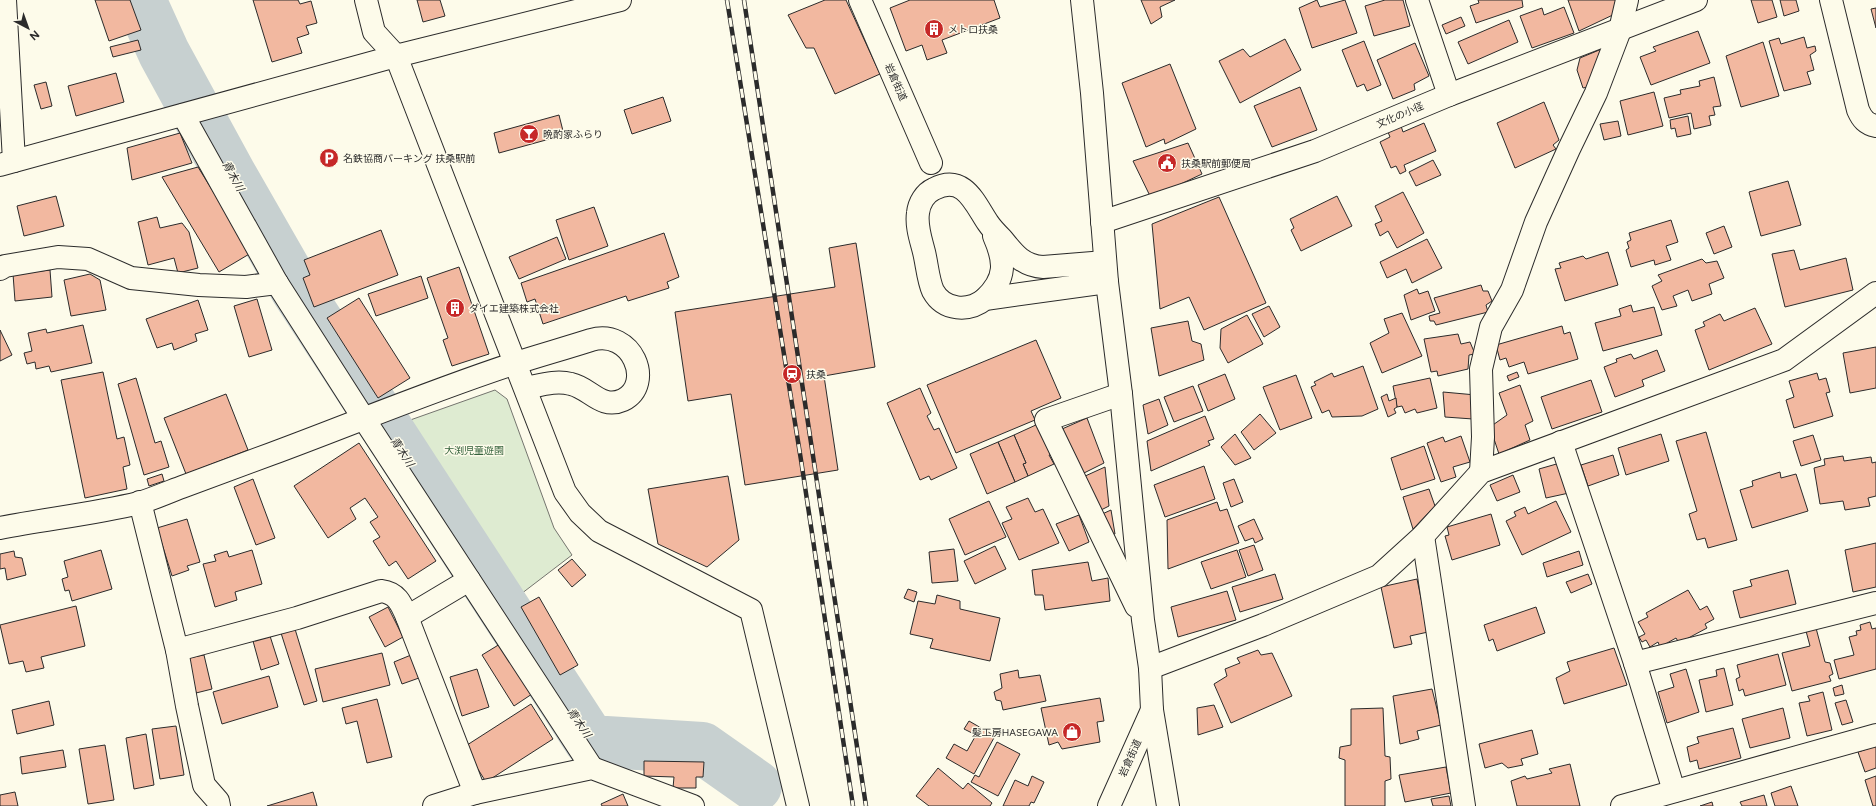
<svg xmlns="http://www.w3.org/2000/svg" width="1876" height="806" viewBox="0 0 1876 806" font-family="Figtree,'Noto Sans JP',sans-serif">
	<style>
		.green { fill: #deebd1; stroke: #74746e }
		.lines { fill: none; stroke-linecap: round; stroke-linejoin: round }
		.river { stroke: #c7d0d0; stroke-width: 52 }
		.building { fill: #f2b8a0; stroke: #2b2b2b }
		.minor-casing { stroke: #2b2b2b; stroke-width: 24 }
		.minor { stroke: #fdfbea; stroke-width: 22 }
		.rail-casing { stroke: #2b2b2b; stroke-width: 4.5 }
		.rail { stroke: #fdfbea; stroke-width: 3; stroke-dasharray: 9; stroke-linecap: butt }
		.labels { text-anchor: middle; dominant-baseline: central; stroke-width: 3; stroke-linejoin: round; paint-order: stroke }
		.poi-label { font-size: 10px; fill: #2b2b2b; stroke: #fdfbea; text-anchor: start }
		.street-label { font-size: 10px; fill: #2b2b2b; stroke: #fdfbea }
		.park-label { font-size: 10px; fill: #34623c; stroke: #fdfbea }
		.water-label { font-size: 11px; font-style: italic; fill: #2b2b2b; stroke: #fdfbea }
	</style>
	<rect width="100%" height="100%" fill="#fdfbea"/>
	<!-- green -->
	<polygon class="green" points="495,390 507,399 554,528 572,555 517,597 399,424"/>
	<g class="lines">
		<!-- river -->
		<polyline class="river" points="140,0 164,53 230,174 296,289 590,741 702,748 756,786"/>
	</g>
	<!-- building -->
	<g class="building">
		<polygon points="95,0 130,0 141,30 109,41"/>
		<polygon points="253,0 298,0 300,4 311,1 317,23 306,26 309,34 297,38 302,53 272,62"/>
		<polygon points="417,0 440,0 445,16 423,22"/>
		<polygon points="825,0 846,0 880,74 835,94 814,48 806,48 788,15"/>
		<polygon points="910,0 994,0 1000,18 942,40 947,53 927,60 922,45 906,51 890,8"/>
		<polygon points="1141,0 1175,0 1160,7 1162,17 1151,24"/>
		<polygon points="1317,0 1320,7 1345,0 1357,33 1312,48 1299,8"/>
		<polygon points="1385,0 1403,0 1410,26 1374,36 1365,6"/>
		<polygon points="1478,0 1522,0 1523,7 1476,23 1470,6 1479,3"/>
		<polygon points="1568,0 1618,0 1617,13 1579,31"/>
		<polygon points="1751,0 1772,0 1777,17 1758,23"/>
		<polygon points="1780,0 1796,0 1799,11 1784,16"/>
		<polygon points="1564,7 1574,33 1532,48 1520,16 1542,8 1544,15"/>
		<polygon points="1876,8 1876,28 1871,9"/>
		<polygon points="1461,17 1465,26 1446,34 1442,25"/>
		<polygon points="1509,20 1518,42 1468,64 1458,42"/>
		<polygon points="1698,31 1710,63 1651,85 1640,57 1656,51 1653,47"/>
		<polygon points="1804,37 1807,48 1815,46 1816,51 1810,55 1814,70 1807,72 1811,84 1784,91 1769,41 1779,38 1781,44"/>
		<polygon points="1285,39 1301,70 1240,103 1219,61 1243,49 1250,57"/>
		<polygon points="138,40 141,50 113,57 110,47"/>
		<polygon points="1364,41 1381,85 1367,91 1364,84 1357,87 1342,50"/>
		<polygon points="1763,42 1779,96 1741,107 1726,56"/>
		<polygon points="1415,43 1429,76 1414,84 1415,90 1393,99 1377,60"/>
		<polygon points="1604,48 1592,86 1583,88 1577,70 1580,58"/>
		<polygon points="1170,64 1196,129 1165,144 1164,139 1146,147 1122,83"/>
		<polygon points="116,73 124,102 76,116 68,86"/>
		<polygon points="1714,77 1721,106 1713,107 1715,115 1709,116 1711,125 1694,129 1691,113 1669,118 1664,98 1681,94 1680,90 1700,86 1699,81"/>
		<polygon points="46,82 52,106 41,109 34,85"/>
		<polygon points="1300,87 1317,130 1272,147 1254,106"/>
		<polygon points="1654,92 1663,126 1628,135 1620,101"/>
		<polygon points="663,97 671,121 632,134 624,110"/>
		<polygon points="1544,102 1559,140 1553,145 1556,149 1515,168 1497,123"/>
		<polygon points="559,115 564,135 499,153 494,133"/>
		<polygon points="1688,116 1691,134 1677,137 1675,128 1671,129 1670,120"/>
		<polygon points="1618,121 1621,136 1604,140 1600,124"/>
		<polygon points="1424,123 1436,151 1404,165 1406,171 1400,174 1396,166 1391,168 1380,142 1390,137 1388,132 1401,126 1403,132"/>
		<polygon points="180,133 192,163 132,180 127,148"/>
		<polygon points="1188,143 1202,174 1151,198 1133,161"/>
		<polygon points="1433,160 1441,175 1416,186 1409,172"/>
		<polygon points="198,167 251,253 219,272 162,177"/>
		<polygon points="1788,181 1801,225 1761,236 1749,192"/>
		<polygon points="1403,192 1424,233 1397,248 1388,231 1380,236 1375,224 1382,221 1375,206"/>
		<polygon points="56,196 64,226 24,236 17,206"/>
		<polygon points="1337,196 1352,226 1301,251 1291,230 1294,228 1290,219"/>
		<polygon points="1219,197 1266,303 1204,330 1189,297 1160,309 1152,224"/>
		<polygon points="594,207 608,246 569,260 556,220"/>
		<polygon points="157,217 160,228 182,223 189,232 198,268 178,273 174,258 148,265 138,222"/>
		<polygon points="1671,220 1678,242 1666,246 1671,260 1655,265 1654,260 1631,267 1626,250 1629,248 1627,242 1631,240 1629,233"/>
		<polygon points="1724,226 1732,247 1714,254 1706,233"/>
		<polygon points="381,230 398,275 314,307 303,278 310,275 304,260"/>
		<polygon points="664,233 679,277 667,282 669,288 628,301 626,296 543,324 535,299 527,302 521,283"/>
		<polygon points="557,237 566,259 519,279 509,257"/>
		<polygon points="1427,239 1442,268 1412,283 1406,269 1387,278 1380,262"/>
		<polygon points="856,243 875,367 824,376 838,470 745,485 731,394 688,401 675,312 835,287 829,248"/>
		<polygon points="1794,250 1800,270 1846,258 1853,290 1785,307 1772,254"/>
		<polygon points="1608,252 1618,285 1565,301 1555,269 1561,268 1559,263 1583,256 1586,259"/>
		<polygon points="1702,259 1706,263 1717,261 1724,278 1709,284 1712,294 1692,301 1688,290 1673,296 1677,306 1662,310 1652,286 1662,281 1658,275"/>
		<polygon points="459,267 489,354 452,366 443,340 448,338 427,278"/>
		<polygon points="50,270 52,297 15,301 13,274"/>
		<polygon points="90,274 100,280 106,310 71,316 64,280"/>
		<polygon points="421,276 428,298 376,316 368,294"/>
		<polygon points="1481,285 1483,291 1488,291 1492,301 1486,305 1488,312 1436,325 1434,321 1430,321 1429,316 1440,313 1434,298"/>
		<polygon points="1417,289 1419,294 1428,291 1435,311 1411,320 1404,295"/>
		<polygon points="359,298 410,378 378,398 327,318"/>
		<polygon points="257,299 272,350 249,357 234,306"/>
		<polygon points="198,300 208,330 195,334 197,341 174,350 172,343 157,348 146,319"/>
		<polygon points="1631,305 1633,312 1654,307 1662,335 1603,351 1595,323 1621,316 1619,309"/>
		<polygon points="1269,306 1280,327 1264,337 1252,314"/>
		<polygon points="1755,308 1772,344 1709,370 1695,330 1705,326 1703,322 1720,314 1724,321"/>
		<polygon points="1402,313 1422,356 1382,373 1370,343 1389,333 1384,319"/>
		<polygon points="1247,315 1263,344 1228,363 1220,348 1221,329"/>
		<polygon points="1188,321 1192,341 1201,344 1204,360 1159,376 1151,328"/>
		<polygon points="83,325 92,363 51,372 49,366 36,369 35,362 27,364 24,353 32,351 28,333 46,329 47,333"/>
		<polygon points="1562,326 1564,334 1570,332 1578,359 1528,374 1524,362 1509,367 1506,358 1500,360 1496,345"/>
		<polygon points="0,330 12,355 0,361"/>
		<polygon points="1458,334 1461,344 1470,342 1475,354 1469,355 1468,369 1438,376 1437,371 1431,372 1424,339"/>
		<polygon points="1036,340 1061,398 1031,411 1035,420 956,453 927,385"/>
		<polygon points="1876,347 1876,388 1850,393 1843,353"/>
		<polygon points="1657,350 1665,371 1642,380 1644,386 1615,397 1604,367 1617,362 1616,359 1631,354 1634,359"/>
		<polygon points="1363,366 1378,409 1362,416 1332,417 1329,410 1322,413 1311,387 1316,385 1314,382 1332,373 1334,377"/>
		<polygon points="103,372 117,439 124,437 130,465 123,467 127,489 85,498 61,380"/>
		<polygon points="1517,372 1519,377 1509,381 1507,376"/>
		<polygon points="1817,373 1819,380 1826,378 1830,392 1826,393 1833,416 1794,428 1786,400 1794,397 1789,381"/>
		<polygon points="1225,374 1235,399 1208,411 1198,385"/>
		<polygon points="1296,375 1312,418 1280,430 1263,387"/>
		<polygon points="136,378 155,443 161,441 169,467 144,475 118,384"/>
		<polygon points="1430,378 1437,408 1417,413 1415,409 1405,413 1402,406 1397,407 1393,386"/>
		<polygon points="1591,380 1602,412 1552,429 1541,397"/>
		<polygon points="1520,385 1533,421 1525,425 1530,440 1499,454 1490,427 1507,415 1499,393"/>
		<polygon points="1193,386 1203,411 1174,422 1164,397"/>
		<polygon points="920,388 931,413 927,416 934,430 939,428 957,468 931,480 929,476 920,480 887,403"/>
		<polygon points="1443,392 1476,395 1473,419 1445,417"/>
		<polygon points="226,394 248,450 186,474 164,418"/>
		<polygon points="1387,394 1389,401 1396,398 1397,407 1394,409 1396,413 1388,417 1381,397"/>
		<polygon points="1159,399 1168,425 1148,434 1143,405"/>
		<polygon points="1260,414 1276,433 1254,450 1241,432"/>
		<polygon points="1205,416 1214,439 1208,441 1210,445 1151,471 1147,441"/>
		<polygon points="1087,418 1104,463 1082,474 1062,429"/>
		<polygon points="1038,424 1051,454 1049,455 1054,464 1028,476 1023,464 1026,463 1014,435"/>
		<polygon points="1706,432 1737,540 1708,548 1705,538 1697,540 1689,514 1697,511 1676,441"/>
		<polygon points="1235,434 1251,458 1235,465 1221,447"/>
		<polygon points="1661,434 1669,461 1626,475 1618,448"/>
		<polygon points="1014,435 1026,463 1023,464 1028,476 1015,482 998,442"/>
		<polygon points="1813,435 1821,460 1801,466 1793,441"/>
		<polygon points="1461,436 1470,462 1453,467 1456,477 1441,482 1427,443 1443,437 1445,442"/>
		<polygon points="998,442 1015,482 987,494 970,454"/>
		<polygon points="359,443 436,561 408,579 396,561 389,566 373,541 380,537 370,522 378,517 365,498 350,508 356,519 328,538 294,486"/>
		<polygon points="1424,446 1435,479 1401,490 1391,458"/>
		<polygon points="1613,455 1619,475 1588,486 1581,465"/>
		<polygon points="1843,456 1844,461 1871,457 1872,463 1876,462 1876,496 1868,498 1870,506 1845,510 1843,501 1820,504 1814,468 1825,465 1824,459"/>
		<polygon points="1560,463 1569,493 1546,498 1539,469"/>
		<polygon points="1204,466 1215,499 1165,517 1154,485"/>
		<polygon points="1105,467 1109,506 1099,511 1083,477"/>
		<polygon points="1780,472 1781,478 1796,474 1808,511 1752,528 1740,490 1753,486 1752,481"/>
		<polygon points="162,474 164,481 149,486 147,479"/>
		<polygon points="1513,475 1520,492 1497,501 1490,485"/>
		<polygon points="728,476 739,540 707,567 658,544 648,489"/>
		<polygon points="253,479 275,538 256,545 234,487"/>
		<polygon points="1234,479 1243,502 1231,507 1223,483"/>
		<polygon points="1429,489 1435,506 1413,529 1403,497"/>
		<polygon points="1028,498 1035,512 1043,509 1059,543 1019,560 1002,523 1012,519 1006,507"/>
		<polygon points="989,501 1006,537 965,555 949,519"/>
		<polygon points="1556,501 1571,532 1522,555 1506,521 1516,516 1514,512 1525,507 1528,514"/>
		<polygon points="1217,502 1220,511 1227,509 1239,543 1168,569 1167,520"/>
		<polygon points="1111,510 1115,534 1108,535 1100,515"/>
		<polygon points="1491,514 1500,545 1452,560 1445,536 1449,535 1447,527"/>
		<polygon points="1079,515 1089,542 1069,551 1056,524"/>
		<polygon points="187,519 200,562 187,566 189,570 172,576 157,528"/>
		<polygon points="1254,519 1263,539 1255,543 1253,538 1245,541 1238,526"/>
		<polygon points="1876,543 1876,587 1853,592 1845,550"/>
		<polygon points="1254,545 1263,570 1248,576 1239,550"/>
		<polygon points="995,546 1006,569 975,584 964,561"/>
		<polygon points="954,549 958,581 932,583 929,552"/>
		<polygon points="101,550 112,589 72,601 69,590 65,591 62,579 68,577 64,561"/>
		<polygon points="252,550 262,584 235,592 237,600 215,607 203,564 216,561 214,555 227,551 229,557"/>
		<polygon points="1237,550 1246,577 1211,589 1201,562"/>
		<polygon points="14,551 15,557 22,558 26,575 7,580 5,568 0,569 0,554"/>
		<polygon points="1579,551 1583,565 1547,577 1543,563"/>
		<polygon points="572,559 586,575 572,587 558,570"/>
		<polygon points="1088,562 1092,581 1108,578 1110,601 1045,610 1043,595 1035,595 1032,570"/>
		<polygon points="1788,570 1796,604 1740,618 1733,591 1752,586 1750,580"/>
		<polygon points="1275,574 1283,599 1240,612 1232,587"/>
		<polygon points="1588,574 1592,584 1571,593 1566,582"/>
		<polygon points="1417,579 1428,632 1410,636 1412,644 1394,648 1381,587"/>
		<polygon points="908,589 917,592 914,602 904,598"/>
		<polygon points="1688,590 1700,610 1707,606 1714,619 1705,624 1707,628 1679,643 1676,638 1660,647 1658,642 1650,647 1646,640 1642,642 1639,637 1645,634 1638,622 1648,617 1646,613"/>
		<polygon points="1227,591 1236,620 1178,637 1171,607"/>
		<polygon points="937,595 960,601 960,609 1000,618 990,661 930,648 933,639 910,634 918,601 935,604"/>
		<polygon points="539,597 578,665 560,675 521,607"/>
		<polygon points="76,606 85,646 41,657 44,668 26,672 23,661 9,664 0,625"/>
		<polygon points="388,607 403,637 385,647 369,617"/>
		<polygon points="1536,607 1545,633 1497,651 1493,639 1489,641 1484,625"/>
		<polygon points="1870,622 1872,629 1876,628 1876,669 1839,679 1834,660 1854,655 1849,637 1857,635 1856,631 1861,630 1860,625"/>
		<polygon points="1816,628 1825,662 1830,663 1833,674 1829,676 1831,681 1792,691 1782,653 1810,646 1806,631"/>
		<polygon points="295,629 317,701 304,705 281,633"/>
		<polygon points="270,636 279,664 261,670 253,641"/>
		<polygon points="500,644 532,694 514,706 482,655"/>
		<polygon points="1614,648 1627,685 1564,704 1556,678 1570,671 1567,662"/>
		<polygon points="1258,650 1261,655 1272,653 1292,696 1231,723 1214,684 1227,676 1225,669 1240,663 1237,658"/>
		<polygon points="382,653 390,685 323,702 315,669"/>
		<polygon points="1778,654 1786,685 1745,696 1743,689 1739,691 1736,679 1740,677 1737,665"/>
		<polygon points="204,655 212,689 196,693 188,658"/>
		<polygon points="411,655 419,678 402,684 394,662"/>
		<polygon points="1724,668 1733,705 1706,712 1699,680 1717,676 1716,670"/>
		<polygon points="477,669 489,707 462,716 450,677"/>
		<polygon points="1686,669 1699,712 1667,723 1658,692 1674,687 1670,674"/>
		<polygon points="1018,670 1019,678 1040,675 1046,701 1003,710 1001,701 996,700 994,692 1002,688 1000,674"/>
		<polygon points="269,676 278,707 222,724 213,692"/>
		<polygon points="1842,685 1844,694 1835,696 1833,688"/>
		<polygon points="1432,689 1441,725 1417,731 1419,739 1400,744 1393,696"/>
		<polygon points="1823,692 1832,730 1807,736 1799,703 1810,701 1808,696"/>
		<polygon points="1100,698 1104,721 1097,722 1100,742 1062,749 1058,742 1049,745 1041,708"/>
		<polygon points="377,699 392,757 367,763 357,721 346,724 342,708"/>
		<polygon points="1846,700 1853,722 1842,725 1835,703"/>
		<polygon points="49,701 54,725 17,734 12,710"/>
		<polygon points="531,704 553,739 486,782 464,747"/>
		<polygon points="1214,705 1223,727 1198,735 1197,708"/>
		<polygon points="1383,708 1385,756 1390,757 1391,779 1385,781 1385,806 1345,806 1345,760 1339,758 1340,747 1351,745 1351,709"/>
		<polygon points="1783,708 1790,738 1750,748 1742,719"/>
		<polygon points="969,721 995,736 974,774 946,758 954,744 967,751 976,735 964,729"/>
		<polygon points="176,726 184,775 160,779 152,729"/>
		<polygon points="1733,728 1741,758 1699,769 1697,760 1690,762 1687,747 1699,743 1697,737"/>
		<polygon points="1532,730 1538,754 1521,759 1523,765 1508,768 1502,763 1485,768 1479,744"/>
		<polygon points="146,734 154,785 134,789 126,738"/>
		<polygon points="997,742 1020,754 998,796 971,782 975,775 979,777"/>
		<polygon points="105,745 114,800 88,804 79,749"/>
		<polygon points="1876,746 1876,768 1865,772 1858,752"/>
		<polygon points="63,750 66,767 22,774 20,757"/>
		<polygon points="644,761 704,762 703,777 696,777 696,788 673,788 674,777 644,776"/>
		<polygon points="1570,764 1580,806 1517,806 1511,781 1525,776 1527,779 1552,773 1549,769"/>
		<polygon points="1446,767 1451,793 1405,802 1399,775"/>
		<polygon points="938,768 963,789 968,783 992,803 990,806 929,806 916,796"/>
		<polygon points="1032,776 1044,782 1034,803 1031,802 1029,806 1003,806 1015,780 1028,786"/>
		<polygon points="1876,776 1876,806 1873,806 1865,780"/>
		<polygon points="1791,786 1798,806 1775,806 1771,793"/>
		<polygon points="15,792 18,806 0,806 0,795"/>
		<polygon points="313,792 317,806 267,806"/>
		<polygon points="623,794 628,806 602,806 601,804"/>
		<polygon points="1764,795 1767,806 1742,806 1740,802"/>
		<polygon points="1449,796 1451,806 1433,806 1431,799"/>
		<polygon points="1712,802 1713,806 1700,806"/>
	</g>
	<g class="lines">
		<defs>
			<g id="minor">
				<polyline points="5,0 14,161"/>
				<polyline points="366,0 374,32 396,56 565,492 580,513 599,531 751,610 798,806"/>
				<polyline points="860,0 931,163"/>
				<polyline points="1082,0 1092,93 1107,282 1121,394 1143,620 1150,668 1152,710 1168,806"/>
				<polyline points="1417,0 1449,95"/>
				<path d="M 1831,0 L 1858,110 C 1862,119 1866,124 1876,126"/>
				<polyline points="183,115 277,283 364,419 592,768"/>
				<polyline points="0,165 396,56 620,0"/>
				<polyline points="1102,222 1315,151 1449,95 1696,0"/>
				<path d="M 1105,262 L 1043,267 C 1023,266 1014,254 1002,239 C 997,234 992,229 988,223 C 975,204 964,173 934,189 C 925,193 919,203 918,213 C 916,226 921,240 924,252 C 927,264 928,280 933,291 C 944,311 969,312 985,299 L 1107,282"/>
				<polyline points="0,269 5,266 58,257 88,259 131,278 199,285 246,287 277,283"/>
				<path d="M 985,299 C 1007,278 1005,261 994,236"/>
				<polyline points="1121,394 1046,420 1136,606"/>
				<polyline points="1561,442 1635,663 1674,791"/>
				<polyline points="1481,472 1483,437 1481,369 1491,327 1512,290 1536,222 1569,149 1596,93 1620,30 1627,0"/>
				<polyline points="140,502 177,650 187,706 204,785 218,801 219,806"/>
				<path d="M 0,528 C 46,519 93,514 139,503 C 153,499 168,492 182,487 C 211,476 241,465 271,454 C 352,424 433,390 516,363 C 541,355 566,348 591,340 C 632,328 655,384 623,400 C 601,410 590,388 571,384 C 556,380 541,385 526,388"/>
				<polyline points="1423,536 1464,806"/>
				<polyline points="407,617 469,580"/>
				<path d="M 177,650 L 297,618 L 381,591 C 397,593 401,603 407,617 L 475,793"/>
				<polyline points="1635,663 1876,603"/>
				<polyline points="1150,668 1263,625 1379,576 1423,536 1481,472 1784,360 1876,293"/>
				<polyline points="434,806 475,793 592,768 693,806"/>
				<polyline points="1109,806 1152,710"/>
				<polyline points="1622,806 1876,735"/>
			</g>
		</defs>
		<!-- minor casing -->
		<use href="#minor" class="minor-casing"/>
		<!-- minor -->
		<use href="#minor" class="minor"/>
		<defs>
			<g id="rail">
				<polyline points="727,0 801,460 853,806"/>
				<polyline points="744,0 866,806"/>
			</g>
		</defs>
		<!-- rail casing -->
		<use href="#rail" class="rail-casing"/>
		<!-- rail -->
		<use href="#rail" class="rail"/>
	</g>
	<!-- icons -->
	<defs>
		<symbol id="building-disc" viewBox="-11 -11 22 22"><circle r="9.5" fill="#c62828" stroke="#fdfbea"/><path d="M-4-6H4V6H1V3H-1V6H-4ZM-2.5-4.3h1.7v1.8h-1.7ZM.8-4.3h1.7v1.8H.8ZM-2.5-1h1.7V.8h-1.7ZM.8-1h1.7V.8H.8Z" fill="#fff"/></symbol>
		<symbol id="bar-disc" viewBox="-11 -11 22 22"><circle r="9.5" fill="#c62828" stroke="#fdfbea"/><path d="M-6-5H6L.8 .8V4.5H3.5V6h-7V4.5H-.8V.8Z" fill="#fff"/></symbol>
		<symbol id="parking-disc" viewBox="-11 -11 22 22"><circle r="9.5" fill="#c62828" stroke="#fdfbea"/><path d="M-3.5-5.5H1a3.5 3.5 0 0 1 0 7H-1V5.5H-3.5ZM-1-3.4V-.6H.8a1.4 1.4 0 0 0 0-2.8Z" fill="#fff"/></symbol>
		<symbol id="civic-disc" viewBox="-11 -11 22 22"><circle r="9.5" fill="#c62828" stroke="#fdfbea"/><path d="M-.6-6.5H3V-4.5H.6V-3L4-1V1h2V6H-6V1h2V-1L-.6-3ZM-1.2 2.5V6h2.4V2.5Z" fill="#fff"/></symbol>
		<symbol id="station-disc" viewBox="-11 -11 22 22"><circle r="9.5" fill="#c62828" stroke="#fdfbea"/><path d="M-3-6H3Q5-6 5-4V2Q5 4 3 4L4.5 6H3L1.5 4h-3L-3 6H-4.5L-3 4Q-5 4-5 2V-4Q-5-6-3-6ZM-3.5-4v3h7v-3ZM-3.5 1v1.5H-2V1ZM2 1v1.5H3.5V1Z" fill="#fff"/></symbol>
		<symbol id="shop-disc" viewBox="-11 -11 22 22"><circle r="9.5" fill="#c62828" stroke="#fdfbea"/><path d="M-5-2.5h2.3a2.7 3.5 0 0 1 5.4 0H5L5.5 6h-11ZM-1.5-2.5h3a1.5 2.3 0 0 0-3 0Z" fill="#fff"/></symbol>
	</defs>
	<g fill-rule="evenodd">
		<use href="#building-disc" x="923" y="18" width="22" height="22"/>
		<use href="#bar-disc" x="518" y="123" width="22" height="22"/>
		<use href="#parking-disc" x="318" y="147" width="22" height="22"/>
		<use href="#civic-disc" x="1156" y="152" width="22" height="22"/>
		<use href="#building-disc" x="444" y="297" width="22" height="22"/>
		<use href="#station-disc" x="781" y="363" width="22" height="22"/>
		<use href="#shop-disc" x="1061" y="721" width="22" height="22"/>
	</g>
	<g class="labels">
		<!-- poi labels -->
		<g class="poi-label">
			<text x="948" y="29">メトロ扶桑</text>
			<text x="543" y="134">晩酌家ふらり</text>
			<text x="343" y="158">名鉄協商パーキング 扶桑駅前</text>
			<text x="1181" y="163">扶桑駅前郵便局</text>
			<text x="469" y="308">ダイエ建築株式会社</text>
			<text x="806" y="374">扶桑</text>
			<text x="1058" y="732" text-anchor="end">髪工房HASEGAWA</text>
		</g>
		<!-- street labels -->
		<g class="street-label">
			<text transform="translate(896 82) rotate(66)">岩倉街道</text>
			<text transform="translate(1400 115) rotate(-23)">文化の小径</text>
			<text transform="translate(1130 758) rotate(-66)">岩倉街道</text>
		</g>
		<!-- park labels -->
		<g class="park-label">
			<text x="474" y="450">大渕児童遊園</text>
		</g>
		<!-- water labels -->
		<g class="water-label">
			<text transform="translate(233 176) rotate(61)">青木川</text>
			<text transform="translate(402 452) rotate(57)">青木川</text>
			<text transform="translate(579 723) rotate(56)">青木川</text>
		</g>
	</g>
	<!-- north arrow -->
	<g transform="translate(28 28) rotate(139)" stroke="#fdfbea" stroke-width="3" paint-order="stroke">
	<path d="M0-3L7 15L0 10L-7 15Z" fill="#2b2b2b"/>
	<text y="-6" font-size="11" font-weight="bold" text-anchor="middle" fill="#2b2b2b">N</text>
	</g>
</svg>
